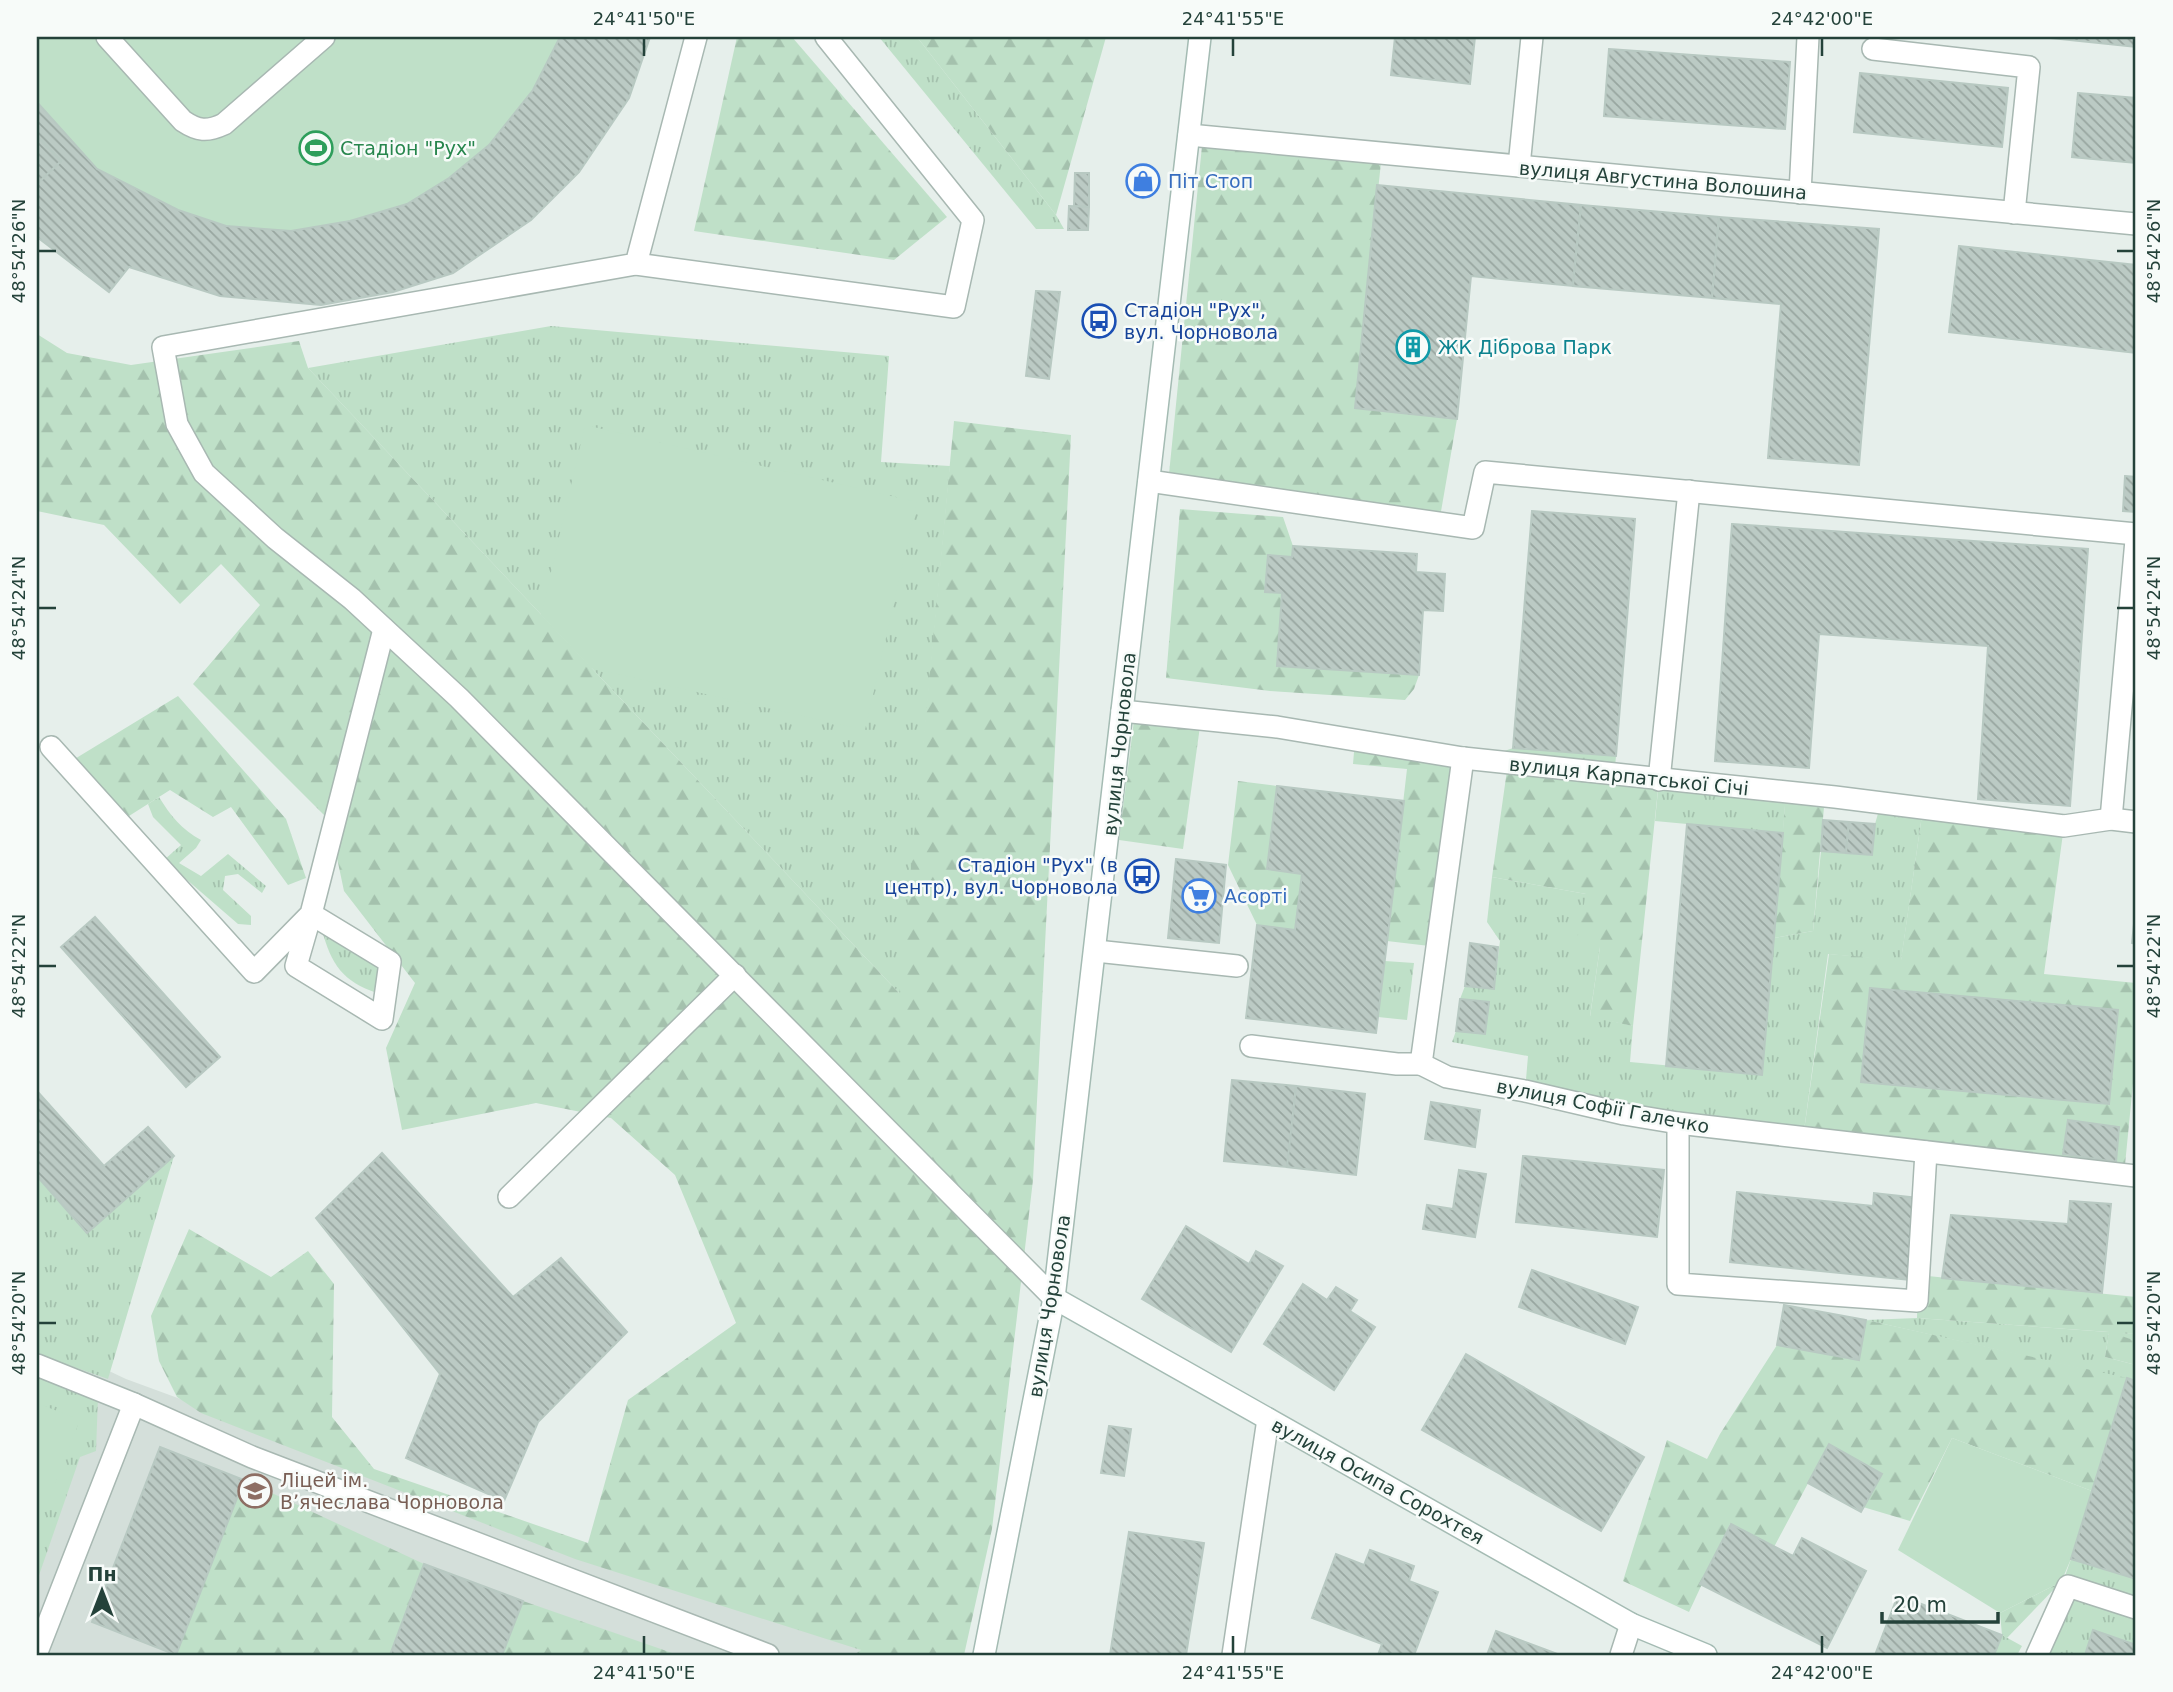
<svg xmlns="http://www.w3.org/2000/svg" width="2173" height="1692" viewBox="0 0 2173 1692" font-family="'DejaVu Sans',sans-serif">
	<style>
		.built { fill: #d4dfda }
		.grass { fill: url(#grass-tufts) }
		.forest { fill: url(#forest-firs) }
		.garden { fill: #bfe0c8 }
		.building { fill: url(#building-back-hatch); stroke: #b8c9c2; stroke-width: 2 }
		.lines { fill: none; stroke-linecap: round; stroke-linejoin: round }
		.lane-casing { stroke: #a8b8b2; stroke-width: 24 }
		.street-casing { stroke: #a8b8b2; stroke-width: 24 }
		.secondary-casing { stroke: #a4bbb3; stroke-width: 24 }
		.lane { stroke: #fff; stroke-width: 21 }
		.street { stroke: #fff; stroke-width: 21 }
		.secondary { stroke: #fff; stroke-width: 21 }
		.ticks { fill: none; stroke: #24423a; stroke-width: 2.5 }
		.labels { text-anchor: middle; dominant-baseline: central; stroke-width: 5; stroke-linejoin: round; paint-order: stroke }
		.leisure-label { font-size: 19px; fill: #27864d; stroke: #f7fbf9; text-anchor: start }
		.street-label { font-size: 19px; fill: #24423a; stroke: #f7fbf9 }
		.shop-label { font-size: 19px; fill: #366cbe; stroke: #f7fbf9; text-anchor: start }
		.transit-label { font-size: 19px; fill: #164399; stroke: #f7fbf9; text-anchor: start }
		.culture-label { font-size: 19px; fill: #0d838f; stroke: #f7fbf9; text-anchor: start }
		.education-label { font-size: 19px; fill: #785e54; stroke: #f7fbf9; text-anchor: start }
		.neatline { fill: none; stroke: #24423a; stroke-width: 2.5 }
		.ticks-label { font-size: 18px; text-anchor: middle; fill: #24423a }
	</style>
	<defs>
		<pattern id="grass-tufts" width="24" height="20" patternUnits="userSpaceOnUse" patternTransform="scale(1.75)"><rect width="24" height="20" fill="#bfe0c8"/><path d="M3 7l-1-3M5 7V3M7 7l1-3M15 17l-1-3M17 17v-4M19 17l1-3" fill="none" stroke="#a4c1ad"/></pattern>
		<pattern id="forest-firs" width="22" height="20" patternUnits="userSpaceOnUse" patternTransform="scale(1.75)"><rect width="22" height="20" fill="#bfe0c8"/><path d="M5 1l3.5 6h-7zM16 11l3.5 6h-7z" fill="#a4c1ad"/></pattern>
		<pattern id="building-back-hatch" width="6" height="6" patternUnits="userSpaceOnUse" patternTransform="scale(1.75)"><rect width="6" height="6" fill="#bbcac4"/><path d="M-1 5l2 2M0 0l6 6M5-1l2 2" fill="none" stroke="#98a6a0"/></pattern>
	</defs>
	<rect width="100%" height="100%" fill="#e6efeb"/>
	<!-- built -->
	<polygon class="built" points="37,1337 126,1379 862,1650 860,1655 37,1655"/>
	<!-- grass -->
	<g class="grass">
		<polygon points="879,37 917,37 1056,215 1064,229 1036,229"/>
		<polygon points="551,326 889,356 881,462 950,466 900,994 308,368"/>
		<polygon points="1513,748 1616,756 1615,767 1490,756"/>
		<polygon points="1659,780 1786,792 1783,833 1655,821"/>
		<path d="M 159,797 C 170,815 182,830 201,840 L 196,848 L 179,863 L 201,876 L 228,854 L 266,886 L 262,893 L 238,874 L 225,876 L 223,890 L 251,916 L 251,925 L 238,924 L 164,860 L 181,845 L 153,817 L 148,804 Z"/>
		<polygon points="1881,803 1923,808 1901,961 1828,954 1803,1138 1525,1091 1528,1056 1452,1042 1456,1031 1485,1034 1489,1002 1460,999 1465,986 1494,989 1500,941 1487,922 1492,877 1586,894 1600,947 1590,1016 1633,1026 1630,1062 1761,1074 1774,938 1813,931 1821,851 1872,855 1875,824"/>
		<path d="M 322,930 L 355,947 L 377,968 L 377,993 C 343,982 331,964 322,930 Z"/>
		<polygon points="1385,961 1414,963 1407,1020 1378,1017"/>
		<polygon points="174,1156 108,1379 37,1354 37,1176 88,1232"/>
		<polygon points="1917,1318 2136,1334 2136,1341 2109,1333 2105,1357 2136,1365 2136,1381 1866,1320"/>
		<polygon points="37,1372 98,1397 96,1451 80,1457 37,1581"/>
		<polygon points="2071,1559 2136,1579 2136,1645 2093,1630 2085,1655 2037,1655"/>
		<polygon points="2002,1635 2022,1646 2017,1655 1994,1655"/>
	</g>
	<!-- forest -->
	<g class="forest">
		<polygon points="737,37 792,37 947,217 894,260 694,231"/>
		<polygon points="917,37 1106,37 1056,215"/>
		<polygon points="1203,136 1382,153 1355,408 1457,419 1439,523 1168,484"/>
		<polygon points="37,334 67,353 131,365 299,341 308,368 899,993 954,421 1071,435 1033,1180 992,1529 964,1655 854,1655 861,1650 575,1559 201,1413 177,1397 159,1361 151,1316 189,1229 271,1277 308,1251 334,1284 332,1417 374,1469 588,1543 628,1400 736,1323 675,1175 611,1118 536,1103 402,1130 386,1048 415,983 344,891 329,820 193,684 260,605 221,564 180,604 104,525 37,511"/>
		<polygon points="1180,509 1283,517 1293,546 1292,557 1268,555 1265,591 1282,593 1277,665 1419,675 1414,689 1405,700 1270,691 1166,678"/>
		<polygon points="178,696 286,819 306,878 288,885 231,807 213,817 170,790 129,816 73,760"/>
		<polygon points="1135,712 1201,719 1183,849 1119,840"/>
		<polygon points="1355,740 1463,758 1438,947 1387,941 1407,769 1353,764"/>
		<polygon points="1508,763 1659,780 1633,1026 1590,1017 1600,947 1577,940 1586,894 1492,877"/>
		<polygon points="1238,781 1277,786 1267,869 1302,874 1295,930 1257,925 1228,865"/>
		<polygon points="1786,792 1825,796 1813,931 1774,938"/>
		<polygon points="1923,808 2064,826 2044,974 2136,983 2136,1053 2124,1175 1803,1138 1829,954 1901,960"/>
		<polygon points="1918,1275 2136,1297 2136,1334 2113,1333 2136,1341 2136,1365 2105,1357 2109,1332 1917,1318"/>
		<polygon points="1866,1320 2127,1378 2092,1491 1952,1438 1910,1521 1863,1507 1882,1474 1829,1444 1774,1547 1730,1524 1689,1612 1623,1581 1667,1440 1707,1459 1720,1434 1777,1345 1858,1360"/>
		<polygon points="244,1480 424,1564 390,1655 176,1655"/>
		<polygon points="2061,1582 2007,1638 2002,1635 2000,1613"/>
		<polygon points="523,1601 678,1655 502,1655"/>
	</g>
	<!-- garden -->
	<g class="garden">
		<polygon points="37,37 650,37 629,98 579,172 531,220 453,273 393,292 321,305 220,296 129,267 109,292 37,237"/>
		<polygon points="585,425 917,502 865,730 591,668 541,615"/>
		<polygon points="37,1403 80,1420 37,1531"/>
		<polygon points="1952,1438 2092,1491 2071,1559 2061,1582 2000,1613 1898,1550"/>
	</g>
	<!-- building -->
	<g class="building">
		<polygon points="560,37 650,37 629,98 579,172 531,220 453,273 393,292 321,305 220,296 129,267 109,292 37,237 37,184 61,161 37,136 37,102 97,169 178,210 226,226 291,231 350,221 407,204 449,178 489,145 533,90"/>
		<polygon points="1395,37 1475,37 1470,84 1391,75"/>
		<polygon points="2041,37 2136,37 2136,47"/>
		<polygon points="1609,49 1790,62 1785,129 1604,116"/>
		<polygon points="1860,73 2008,88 2002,147 1854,132"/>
		<polygon points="2078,93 2136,98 2136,163 2072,157"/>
		<polygon points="37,136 61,161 37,184"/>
		<polygon points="1075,173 1089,173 1089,207 1074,206"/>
		<polygon points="1377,185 1581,205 1573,286 1471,276 1457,419 1355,408"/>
		<polygon points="1581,205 1719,217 1712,298 1573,286"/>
		<polygon points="1069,206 1089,207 1088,230 1068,230"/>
		<polygon points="1719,217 1879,229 1859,465 1768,458 1781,304 1712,298"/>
		<polygon points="1959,246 2136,265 2136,353 1949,332"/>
		<polygon points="1036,291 1060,292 1049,379 1026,376"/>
		<polygon points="2125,476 2136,477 2136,512 2123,511"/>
		<polygon points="1532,511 1635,519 1616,756 1513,748"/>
		<polygon points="1732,524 2088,549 2070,806 1978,799 1988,646 1819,634 1809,768 1715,761"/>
		<polygon points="1293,546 1417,554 1416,572 1445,574 1443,611 1423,610 1419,675 1277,666 1282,593 1265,592 1268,555 1292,557"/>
		<polygon points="1277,786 1404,801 1376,1033 1246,1018 1257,925 1295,930 1302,874 1267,869"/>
		<polygon points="1823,820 1849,822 1846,853 1821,851"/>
		<polygon points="1849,822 1875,824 1872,855 1846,853"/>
		<polygon points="1687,824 1783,833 1762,1075 1666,1066"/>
		<polygon points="1176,859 1226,865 1219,943 1168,938"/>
		<polygon points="2136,905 2136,944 2132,943"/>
		<polygon points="95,917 220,1057 186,1087 61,947"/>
		<polygon points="1470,943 1498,947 1494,989 1465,986"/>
		<polygon points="1870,988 2118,1010 2109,1104 1861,1082"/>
		<polygon points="1460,999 1489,1002 1485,1034 1456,1031"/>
		<polygon points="1232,1080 1296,1086 1287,1167 1224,1161"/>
		<polygon points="1296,1086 1365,1094 1356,1175 1287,1167"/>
		<polygon points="37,1091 104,1166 148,1127 174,1156 87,1233 37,1176"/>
		<polygon points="1431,1102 1480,1110 1475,1147 1425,1139"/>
		<polygon points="2068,1120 2119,1127 2116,1162 2063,1154"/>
		<polygon points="382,1153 513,1297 561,1258 627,1332 538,1422 504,1501 406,1458 440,1374 316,1218"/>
		<polygon points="1523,1156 1664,1170 1657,1237 1516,1222"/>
		<polygon points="1459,1170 1486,1174 1475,1237 1423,1229 1427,1205 1453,1209"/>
		<polygon points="1737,1192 1873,1206 1874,1193 1918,1198 1910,1280 1730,1262"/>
		<polygon points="2070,1201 2111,1204 2102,1293 1942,1278 1951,1215 2068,1224"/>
		<polygon points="1186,1226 1249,1264 1256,1251 1283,1266 1231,1352 1142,1299"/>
		<polygon points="1532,1270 1638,1307 1625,1344 1519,1307"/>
		<polygon points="1303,1284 1327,1300 1336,1287 1357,1300 1350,1311 1375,1327 1334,1390 1264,1344"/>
		<polygon points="1784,1305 1866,1320 1859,1360 1777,1345"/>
		<polygon points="1466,1354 1644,1457 1601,1531 1422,1430"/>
		<polygon points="2127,1378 2136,1381 2136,1579 2071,1559"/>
		<polygon points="1109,1426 1131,1429 1124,1476 1101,1473"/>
		<polygon points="1829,1444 1882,1474 1861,1512 1808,1483"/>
		<polygon points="160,1447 244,1480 176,1655 92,1622"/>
		<polygon points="1731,1524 1793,1556 1802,1538 1866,1571 1827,1648 1700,1584"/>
		<polygon points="1129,1532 1204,1543 1186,1655 1110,1655"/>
		<polygon points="1370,1550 1414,1566 1409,1581 1438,1592 1414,1655 1378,1655 1382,1644 1312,1618 1336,1554 1364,1565"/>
		<polygon points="424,1564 523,1601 502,1655 390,1655"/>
		<polygon points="1898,1595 2002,1635 1994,1655 1875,1655"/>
		<polygon points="2093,1630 2136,1645 2136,1655 2085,1655"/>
		<polygon points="1496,1631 1560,1655 1487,1655"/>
	</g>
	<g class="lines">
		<defs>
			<g id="lane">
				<path d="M 107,37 L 183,121 C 198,131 207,132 224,124 L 324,37"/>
				<polyline points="696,37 636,264 163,347 177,424 204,473 275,538 352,599 459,698 1054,1298"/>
				<polyline points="1873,49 2029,67 2014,213"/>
				<polyline points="1519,166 1532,37"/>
				<polyline points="1800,193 1808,37"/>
				<polyline points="636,264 954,307 973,220 826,37"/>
				<polyline points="1149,481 1473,528 1485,472 2136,534"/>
				<polyline points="51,747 254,972 311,914 296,966 382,1019 390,962 311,914 384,629"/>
				<polyline points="1659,780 1689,491"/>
				<polyline points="2111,819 2136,540"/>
				<polyline points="1096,951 1237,966"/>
				<polyline points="1251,1046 1397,1064 1421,1064"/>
				<polyline points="1678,1123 1678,1284 1917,1301 1926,1152"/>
				<polyline points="509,1197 735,975"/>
				<polyline points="37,1365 134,1404"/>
				<polyline points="37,1652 134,1404 252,1457 768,1655"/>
				<polyline points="1233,1655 1268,1419"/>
				<polyline points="2037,1655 2068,1586 2136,1608"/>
			</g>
			<g id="street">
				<polyline points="1189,135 2136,224"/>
				<polyline points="1122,711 1277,727 1463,758 1835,797 2064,826 2111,819 2136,822"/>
				<polyline points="1463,758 1421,1064 1447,1077 1525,1091 1624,1114 1678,1123 2136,1176"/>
				<polyline points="1621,1655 1631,1624"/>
			</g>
			<g id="secondary">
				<polyline points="1054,1298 1631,1624 1706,1655"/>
				<polyline points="984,1655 1054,1298 1200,37"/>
			</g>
		</defs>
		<!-- lane casing -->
		<use href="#lane" class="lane-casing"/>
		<!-- street casing -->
		<use href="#street" class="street-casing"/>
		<!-- secondary casing -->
		<use href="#secondary" class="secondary-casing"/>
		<!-- lane -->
		<use href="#lane" class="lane"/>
		<!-- street -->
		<use href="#street" class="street"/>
		<!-- secondary -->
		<use href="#secondary" class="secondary"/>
	</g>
	<!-- ticks -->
	<path class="ticks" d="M 644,38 L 644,56M 1233,38 L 1233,56M 1822,38 L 1822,56M 38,251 L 56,251M 2117,251 L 2134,251M 38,608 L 56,608M 2117,608 L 2134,608M 38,966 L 56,966M 2117,966 L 2134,966M 38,1323 L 56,1323M 2117,1323 L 2134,1323M 644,1636 L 644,1654M 1233,1636 L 1233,1654M 1822,1636 L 1822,1654"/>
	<!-- icons -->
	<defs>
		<symbol id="stadium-ring" viewBox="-11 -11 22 22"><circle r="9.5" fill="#f7fbf9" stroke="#2e9e5b" stroke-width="1.5"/><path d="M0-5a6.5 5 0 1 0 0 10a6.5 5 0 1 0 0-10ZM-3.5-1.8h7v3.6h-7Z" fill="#2e9e5b"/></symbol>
		<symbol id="shop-ring" viewBox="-11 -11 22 22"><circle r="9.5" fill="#f7fbf9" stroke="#3f7fe0" stroke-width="1.5"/><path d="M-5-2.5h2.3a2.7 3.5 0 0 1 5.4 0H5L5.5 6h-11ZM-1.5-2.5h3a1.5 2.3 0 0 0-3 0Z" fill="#3f7fe0"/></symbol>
		<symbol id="bus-ring" viewBox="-11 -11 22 22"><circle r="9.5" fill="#f7fbf9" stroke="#1a4fb4" stroke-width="1.5"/><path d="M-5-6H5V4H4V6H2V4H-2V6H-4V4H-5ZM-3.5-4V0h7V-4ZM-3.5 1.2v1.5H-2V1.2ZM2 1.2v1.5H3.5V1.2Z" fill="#1a4fb4"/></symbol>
		<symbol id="building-ring" viewBox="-11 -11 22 22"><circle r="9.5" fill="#f7fbf9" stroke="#0f9aa8" stroke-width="1.5"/><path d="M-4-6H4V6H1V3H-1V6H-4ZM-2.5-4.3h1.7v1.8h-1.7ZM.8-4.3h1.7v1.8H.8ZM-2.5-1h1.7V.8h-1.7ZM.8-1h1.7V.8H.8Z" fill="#0f9aa8"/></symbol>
		<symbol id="supermarket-ring" viewBox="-11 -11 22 22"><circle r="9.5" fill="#f7fbf9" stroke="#3f7fe0" stroke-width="1.5"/><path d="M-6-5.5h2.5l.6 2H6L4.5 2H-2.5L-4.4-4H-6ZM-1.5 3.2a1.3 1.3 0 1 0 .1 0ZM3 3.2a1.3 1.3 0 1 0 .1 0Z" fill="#3f7fe0"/></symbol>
		<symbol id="school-ring" viewBox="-11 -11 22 22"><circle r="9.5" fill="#f7fbf9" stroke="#8d6e63" stroke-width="1.5"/><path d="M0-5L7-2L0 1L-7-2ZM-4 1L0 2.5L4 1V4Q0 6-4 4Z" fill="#8d6e63"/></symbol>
	</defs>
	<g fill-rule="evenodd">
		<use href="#stadium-ring" x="297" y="129" width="38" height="38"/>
		<use href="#shop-ring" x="1124" y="162" width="38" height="38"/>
		<use href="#bus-ring" x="1080" y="302" width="38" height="38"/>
		<use href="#building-ring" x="1394" y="328" width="38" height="38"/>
		<use href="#bus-ring" x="1123" y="857" width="38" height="38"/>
		<use href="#supermarket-ring" x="1180" y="877" width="38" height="38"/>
		<use href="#school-ring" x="236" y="1472" width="38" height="38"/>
	</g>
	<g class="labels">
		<!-- leisure labels -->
		<g class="leisure-label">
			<text x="340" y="148">Стадіон "Рух"</text>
		</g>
		<!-- street labels -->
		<g class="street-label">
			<text transform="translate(1663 180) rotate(5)">вулиця Августина Волошина</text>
			<text transform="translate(1119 744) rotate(-84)">вулиця Чорновола</text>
			<text transform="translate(1629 776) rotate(6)">вулиця Карпатської Січі</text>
			<text transform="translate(1603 1106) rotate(11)">вулиця Софії Галечко</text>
			<text transform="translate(1049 1306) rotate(-81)">вулиця Чорновола</text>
			<text transform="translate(1378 1481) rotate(29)">вулиця Осипа Сорохтея</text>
		</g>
		<!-- shop labels -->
		<g class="shop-label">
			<text x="1168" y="181">Піт Стоп</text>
			<text x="1224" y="896">Асорті</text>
		</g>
		<!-- transit labels -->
		<g class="transit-label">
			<text x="1124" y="310">Стадіон "Рух",<tspan x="1124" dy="22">вул. Чорновола</tspan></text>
			<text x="1118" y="865" text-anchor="end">Стадіон "Рух" (в<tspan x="1118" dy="22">центр), вул. Чорновола</tspan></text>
		</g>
		<!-- culture labels -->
		<g class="culture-label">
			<text x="1438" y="347">ЖК Діброва Парк</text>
		</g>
		<!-- education labels -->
		<g class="education-label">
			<text x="280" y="1480">Ліцей ім.<tspan x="280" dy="22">Вʼячеслава Чорновола</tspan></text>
		</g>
	</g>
	<!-- border -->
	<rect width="2173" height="1692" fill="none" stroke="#f7fbf9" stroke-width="77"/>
	<!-- north arrow -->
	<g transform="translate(102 1591)" stroke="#f7fbf9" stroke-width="5" paint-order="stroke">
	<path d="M0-5L12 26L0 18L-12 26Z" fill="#24423a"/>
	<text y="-10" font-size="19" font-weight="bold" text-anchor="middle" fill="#24423a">Пн</text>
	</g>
	<!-- scale -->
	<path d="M1882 1612v10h116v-10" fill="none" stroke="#24423a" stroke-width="3.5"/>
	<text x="1893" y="1612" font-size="21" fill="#24423a" stroke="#f7fbf9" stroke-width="5" paint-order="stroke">20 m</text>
	<rect x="38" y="38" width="2096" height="1616" class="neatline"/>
	<g class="ticks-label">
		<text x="644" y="25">24°41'50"E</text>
		<text x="1233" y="25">24°41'55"E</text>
		<text x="1822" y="25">24°42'00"E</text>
		<text transform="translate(19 251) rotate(-90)" y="6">48°54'26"N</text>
		<text transform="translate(2154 251) rotate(-90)" y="6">48°54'26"N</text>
		<text transform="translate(19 608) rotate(-90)" y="6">48°54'24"N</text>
		<text transform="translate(2154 608) rotate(-90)" y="6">48°54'24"N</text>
		<text transform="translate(19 966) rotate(-90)" y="6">48°54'22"N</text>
		<text transform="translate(2154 966) rotate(-90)" y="6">48°54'22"N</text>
		<text transform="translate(19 1323) rotate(-90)" y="6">48°54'20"N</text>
		<text transform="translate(2154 1323) rotate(-90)" y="6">48°54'20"N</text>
		<text x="644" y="1679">24°41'50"E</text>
		<text x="1233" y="1679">24°41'55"E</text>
		<text x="1822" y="1679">24°42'00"E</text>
	</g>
</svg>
